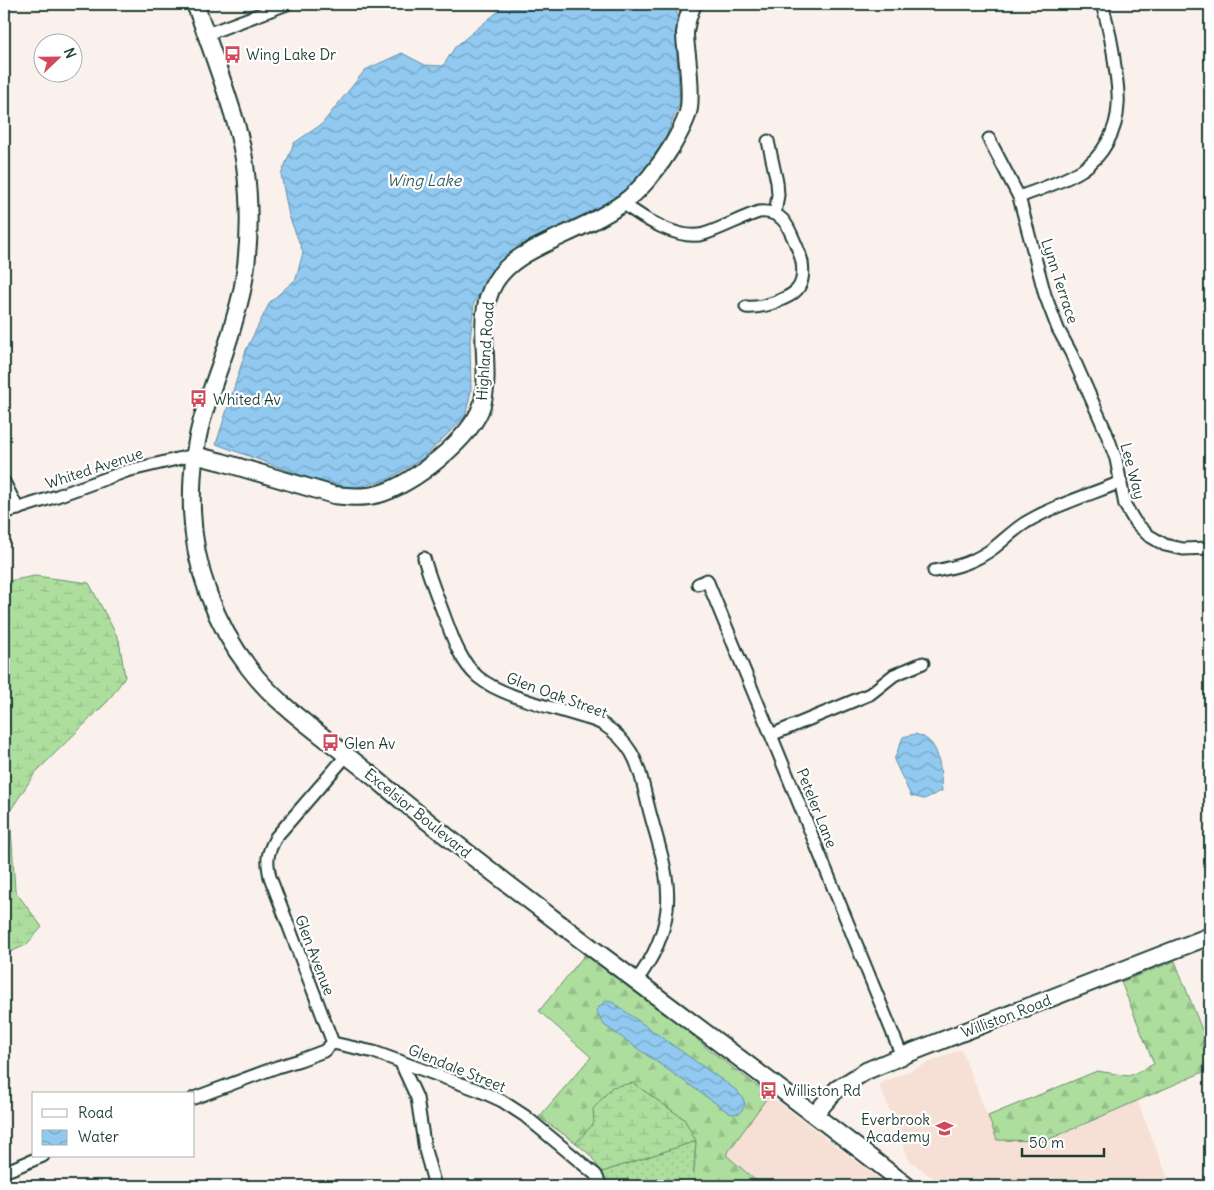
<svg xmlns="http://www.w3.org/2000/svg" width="1214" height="1190" viewBox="0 0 1214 1190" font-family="Delius,sans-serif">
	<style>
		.built { fill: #f6e0d5 }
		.grass { fill: url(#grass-dots); stroke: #668e69 }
		.forest { fill: url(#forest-firs); stroke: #668e69 }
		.wetland { fill: url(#wetland-marsh); stroke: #668e69 }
		.water { fill: url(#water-waves); stroke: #6391a5 }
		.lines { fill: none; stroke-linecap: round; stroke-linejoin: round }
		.street-casing { stroke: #1f3d34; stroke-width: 15 }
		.secondary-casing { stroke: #1f3d34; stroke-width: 20 }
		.street { stroke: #fff; stroke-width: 11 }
		.secondary { stroke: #fff; stroke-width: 16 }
		.labels { text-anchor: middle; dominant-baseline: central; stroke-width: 4.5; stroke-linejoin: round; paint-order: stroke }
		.poi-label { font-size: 15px; fill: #1f3d34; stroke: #fff; text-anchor: start }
		.street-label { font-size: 15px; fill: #1f3d34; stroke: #fff }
		.water-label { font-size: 16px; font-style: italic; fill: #3c6063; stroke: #fff }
	</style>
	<defs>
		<pattern id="grass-dots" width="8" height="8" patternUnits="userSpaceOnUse" patternTransform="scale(1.25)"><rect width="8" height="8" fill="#aede9e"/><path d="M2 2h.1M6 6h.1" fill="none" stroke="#95bf89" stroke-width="1.8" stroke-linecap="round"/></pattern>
		<pattern id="forest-firs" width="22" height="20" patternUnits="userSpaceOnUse" patternTransform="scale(1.25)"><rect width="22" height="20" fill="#aede9e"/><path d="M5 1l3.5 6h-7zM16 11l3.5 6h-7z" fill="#95bf89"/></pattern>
		<pattern id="wetland-marsh" width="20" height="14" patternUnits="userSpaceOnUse" patternTransform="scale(1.25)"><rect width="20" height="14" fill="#aede9e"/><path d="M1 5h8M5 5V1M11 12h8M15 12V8" fill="none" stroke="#95bf89"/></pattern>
		<pattern id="water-waves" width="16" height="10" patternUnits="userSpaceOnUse" patternTransform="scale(1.25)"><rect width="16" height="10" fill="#91c9f0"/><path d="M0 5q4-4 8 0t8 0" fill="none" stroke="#76a4c3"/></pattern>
	</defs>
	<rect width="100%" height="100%" fill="#fbf1ec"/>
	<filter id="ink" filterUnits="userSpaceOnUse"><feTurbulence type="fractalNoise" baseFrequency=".02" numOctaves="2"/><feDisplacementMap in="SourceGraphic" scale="10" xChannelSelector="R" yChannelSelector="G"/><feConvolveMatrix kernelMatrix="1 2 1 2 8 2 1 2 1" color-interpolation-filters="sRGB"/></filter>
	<g filter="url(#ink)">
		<!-- built -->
		<g class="built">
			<polygon points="961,1049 997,1140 1045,1141 1137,1100 1171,1186 944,1186 909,1160 879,1084"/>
			<polygon points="769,1095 889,1186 762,1186 725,1155"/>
		</g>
		<!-- grass -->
		<polygon class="grass" points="696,1141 693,1186 608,1186 602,1172"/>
		<!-- forest -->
		<g class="forest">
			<polygon points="587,952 660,1007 707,1048 769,1095 726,1155 762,1186 693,1186 696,1141 684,1119 633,1083 576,1143 539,1117 591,1057 539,1011"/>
			<polygon points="1175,961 1202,1030 1210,1026 1210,1069 1045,1141 997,1140 988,1116 1097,1071 1129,1076 1154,1064 1121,982"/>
		</g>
		<!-- wetland -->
		<g class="wetland">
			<polygon points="35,576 89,583 119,640 125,677 108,701 35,773 10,811 15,891 42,927 26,945 4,955 4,582"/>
			<polygon points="633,1083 684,1119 696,1141 602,1172 590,1155 576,1143 594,1123 593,1109 612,1087"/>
		</g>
		<!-- water -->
		<g class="water">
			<polygon points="507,4 677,4 677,56 680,102 663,144 643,173 620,195 585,217 494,270 474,303 470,341 471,391 465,417 422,459 385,481 352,488 311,479 216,444 246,350 270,302 296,279 303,252 289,216 281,175 294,143 322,124 365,70 402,53 425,65 443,66 455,47"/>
			<path d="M 915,734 C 942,740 940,769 942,791 L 924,799 L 911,796 L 894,760 L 903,737 Z"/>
			<polygon points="605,1001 612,1002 736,1090 743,1098 745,1105 740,1113 731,1114 604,1025 596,1010"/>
		</g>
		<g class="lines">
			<defs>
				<g id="street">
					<polyline points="207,34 287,4"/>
					<polyline points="989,139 1019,197 1045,295 1058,329 1071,353 1106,432 1116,459 1125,505 1135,522 1148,535 1165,545 1183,549 1210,548"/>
					<polyline points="768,141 777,182 778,195 775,214"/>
					<path d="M 1019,197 C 1040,189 1063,182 1082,170 C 1103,156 1117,131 1118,105 C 1119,93 1117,80 1115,67 C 1113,46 1108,25 1102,4"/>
					<path d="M 623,203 C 642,218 679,241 704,234 C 723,228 740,218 759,212 C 769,211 776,213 783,220 C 789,226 800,253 802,262 C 803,269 803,279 800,285 C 796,294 785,298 776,302 C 765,306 757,308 746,307"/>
					<polyline points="4,482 18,509"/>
					<polyline points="4,513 57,496 127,471 194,455"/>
					<path d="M 424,558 C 429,577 437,596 444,615 C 452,636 460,662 478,677 C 501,696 547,706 576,715 C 585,718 596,720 604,725 C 615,732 624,741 631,752 C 641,769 644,790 649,809 C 657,841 671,876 667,909 C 664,936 652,960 636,981"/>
					<path d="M 934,571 C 958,567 975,562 995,547 C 1005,539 1014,530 1025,523 C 1055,505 1089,495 1121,482"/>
					<polyline points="698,584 707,580 771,735 902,1056"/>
					<polyline points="771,735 870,694 894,675 923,663"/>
					<path d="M 333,1043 L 270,877 C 266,859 267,854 276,837 L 347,755"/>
					<polyline points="333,1043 374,1052 478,1090 502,1101 525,1116 596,1175 601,1186"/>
					<polyline points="400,1061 417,1098 425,1150 435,1186"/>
					<polyline points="194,1098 277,1067 300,1060 324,1051 333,1043"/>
					<polyline points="4,1172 43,1156"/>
				</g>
				<g id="secondary">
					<path d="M 195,4 C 205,30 214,57 223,83 C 232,110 241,137 245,165 C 250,203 250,243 244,280 C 242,295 237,310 233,325 C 225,355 213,383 204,413 C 194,445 191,478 192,511 C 194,567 215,624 249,668 C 276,704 312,727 346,755 C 365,769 382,784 400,799 C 461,849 525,897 588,945 C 695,1025 802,1104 907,1186"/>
					<path d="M 194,455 L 222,462 L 334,495 C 350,497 364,498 379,494 C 411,486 473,437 482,405 C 493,365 473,319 495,282 C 509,259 536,248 559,237 C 581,227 603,217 623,203 C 641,190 660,166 672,146 C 678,135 687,121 689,108 C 691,91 689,73 687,55 C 686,48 685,40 685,33 C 686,23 689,13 693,4"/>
					<polyline points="815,1114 837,1089 866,1071 902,1056 1210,936"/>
				</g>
			</defs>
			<!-- street casing -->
			<use href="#street" class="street-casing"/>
			<!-- secondary casing -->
			<use href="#secondary" class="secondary-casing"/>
			<!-- street -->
			<use href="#street" class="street"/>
			<!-- secondary -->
			<use href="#secondary" class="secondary"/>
		</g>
	</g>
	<!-- icons -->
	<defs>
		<symbol id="bus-bare" viewBox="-9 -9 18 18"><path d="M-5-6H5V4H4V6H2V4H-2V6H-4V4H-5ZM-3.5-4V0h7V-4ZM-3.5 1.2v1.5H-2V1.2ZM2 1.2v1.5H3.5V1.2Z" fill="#d1495b" stroke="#fff" stroke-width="2.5" paint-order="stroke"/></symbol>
		<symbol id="school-bare" viewBox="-9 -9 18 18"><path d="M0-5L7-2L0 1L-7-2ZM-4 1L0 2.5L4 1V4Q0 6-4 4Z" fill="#d1495b" stroke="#fff" stroke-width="2.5" paint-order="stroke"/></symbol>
	</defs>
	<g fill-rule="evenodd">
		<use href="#bus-bare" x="220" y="42" width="25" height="25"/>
		<use href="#bus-bare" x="186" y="386" width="25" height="25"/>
		<use href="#bus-bare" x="318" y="730" width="25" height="25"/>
		<use href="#bus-bare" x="756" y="1078" width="25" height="25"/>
		<use href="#school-bare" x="932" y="1116" width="25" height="25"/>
	</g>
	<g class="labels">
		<!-- poi labels -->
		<g class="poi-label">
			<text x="246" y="54">Wing Lake Dr</text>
			<text x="213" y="399">Whited Av</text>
			<text x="344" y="743">Glen Av</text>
			<text x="783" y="1090">Williston Rd</text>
			<text x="930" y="1119" text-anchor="end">Everbrook<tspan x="930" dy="17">Academy</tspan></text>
		</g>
		<!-- street labels -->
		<g class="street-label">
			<text transform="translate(1060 281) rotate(72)">Lynn Terrace</text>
			<text transform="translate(485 351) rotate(-86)">Highland Road</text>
			<text transform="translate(94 468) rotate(-18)">Whited Avenue</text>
			<text transform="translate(1133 471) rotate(75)">Lee Way</text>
			<text transform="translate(557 695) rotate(20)">Glen Oak Street</text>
			<text transform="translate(817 808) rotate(68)">Peteler Lane</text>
			<text transform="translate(418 813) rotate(39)">Excelsior Boulevard</text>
			<text transform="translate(315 955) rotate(69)">Glen Avenue</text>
			<text transform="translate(1006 1016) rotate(-21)">Williston Road</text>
			<text transform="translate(457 1068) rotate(22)">Glendale Street</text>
		</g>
		<!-- water labels -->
		<g class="water-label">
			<text x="424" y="180">Wing Lake</text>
		</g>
	</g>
	<!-- margin -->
	<rect width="1214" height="1190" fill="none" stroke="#fff" stroke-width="20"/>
	<rect x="10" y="10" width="1194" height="1170" fill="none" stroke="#1f3d34" stroke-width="2" filter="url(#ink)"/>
	<!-- legend -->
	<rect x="32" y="1092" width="162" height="65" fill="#ffffff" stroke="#a5b1ae"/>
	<rect x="42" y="1109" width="25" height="8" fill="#ffffff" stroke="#a5b1ae"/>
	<text x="78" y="1118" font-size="15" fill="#1f3d34">Road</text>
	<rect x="42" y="1130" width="25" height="15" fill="url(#water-waves)" stroke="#a5b1ae"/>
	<text x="78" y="1142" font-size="15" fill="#1f3d34">Water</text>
	<!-- north arrow -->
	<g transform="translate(58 58) rotate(68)"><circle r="24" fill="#ffffff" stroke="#a5b1ae"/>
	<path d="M0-4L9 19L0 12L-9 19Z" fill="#d1495b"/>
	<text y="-8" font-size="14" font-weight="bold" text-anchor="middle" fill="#1f3d34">N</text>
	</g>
	<!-- scale -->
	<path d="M1022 1148v8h82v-8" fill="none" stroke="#1f3d34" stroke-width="2.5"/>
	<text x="1029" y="1148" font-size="15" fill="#1f3d34" stroke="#ffffff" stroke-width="4" paint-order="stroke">50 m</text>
</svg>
